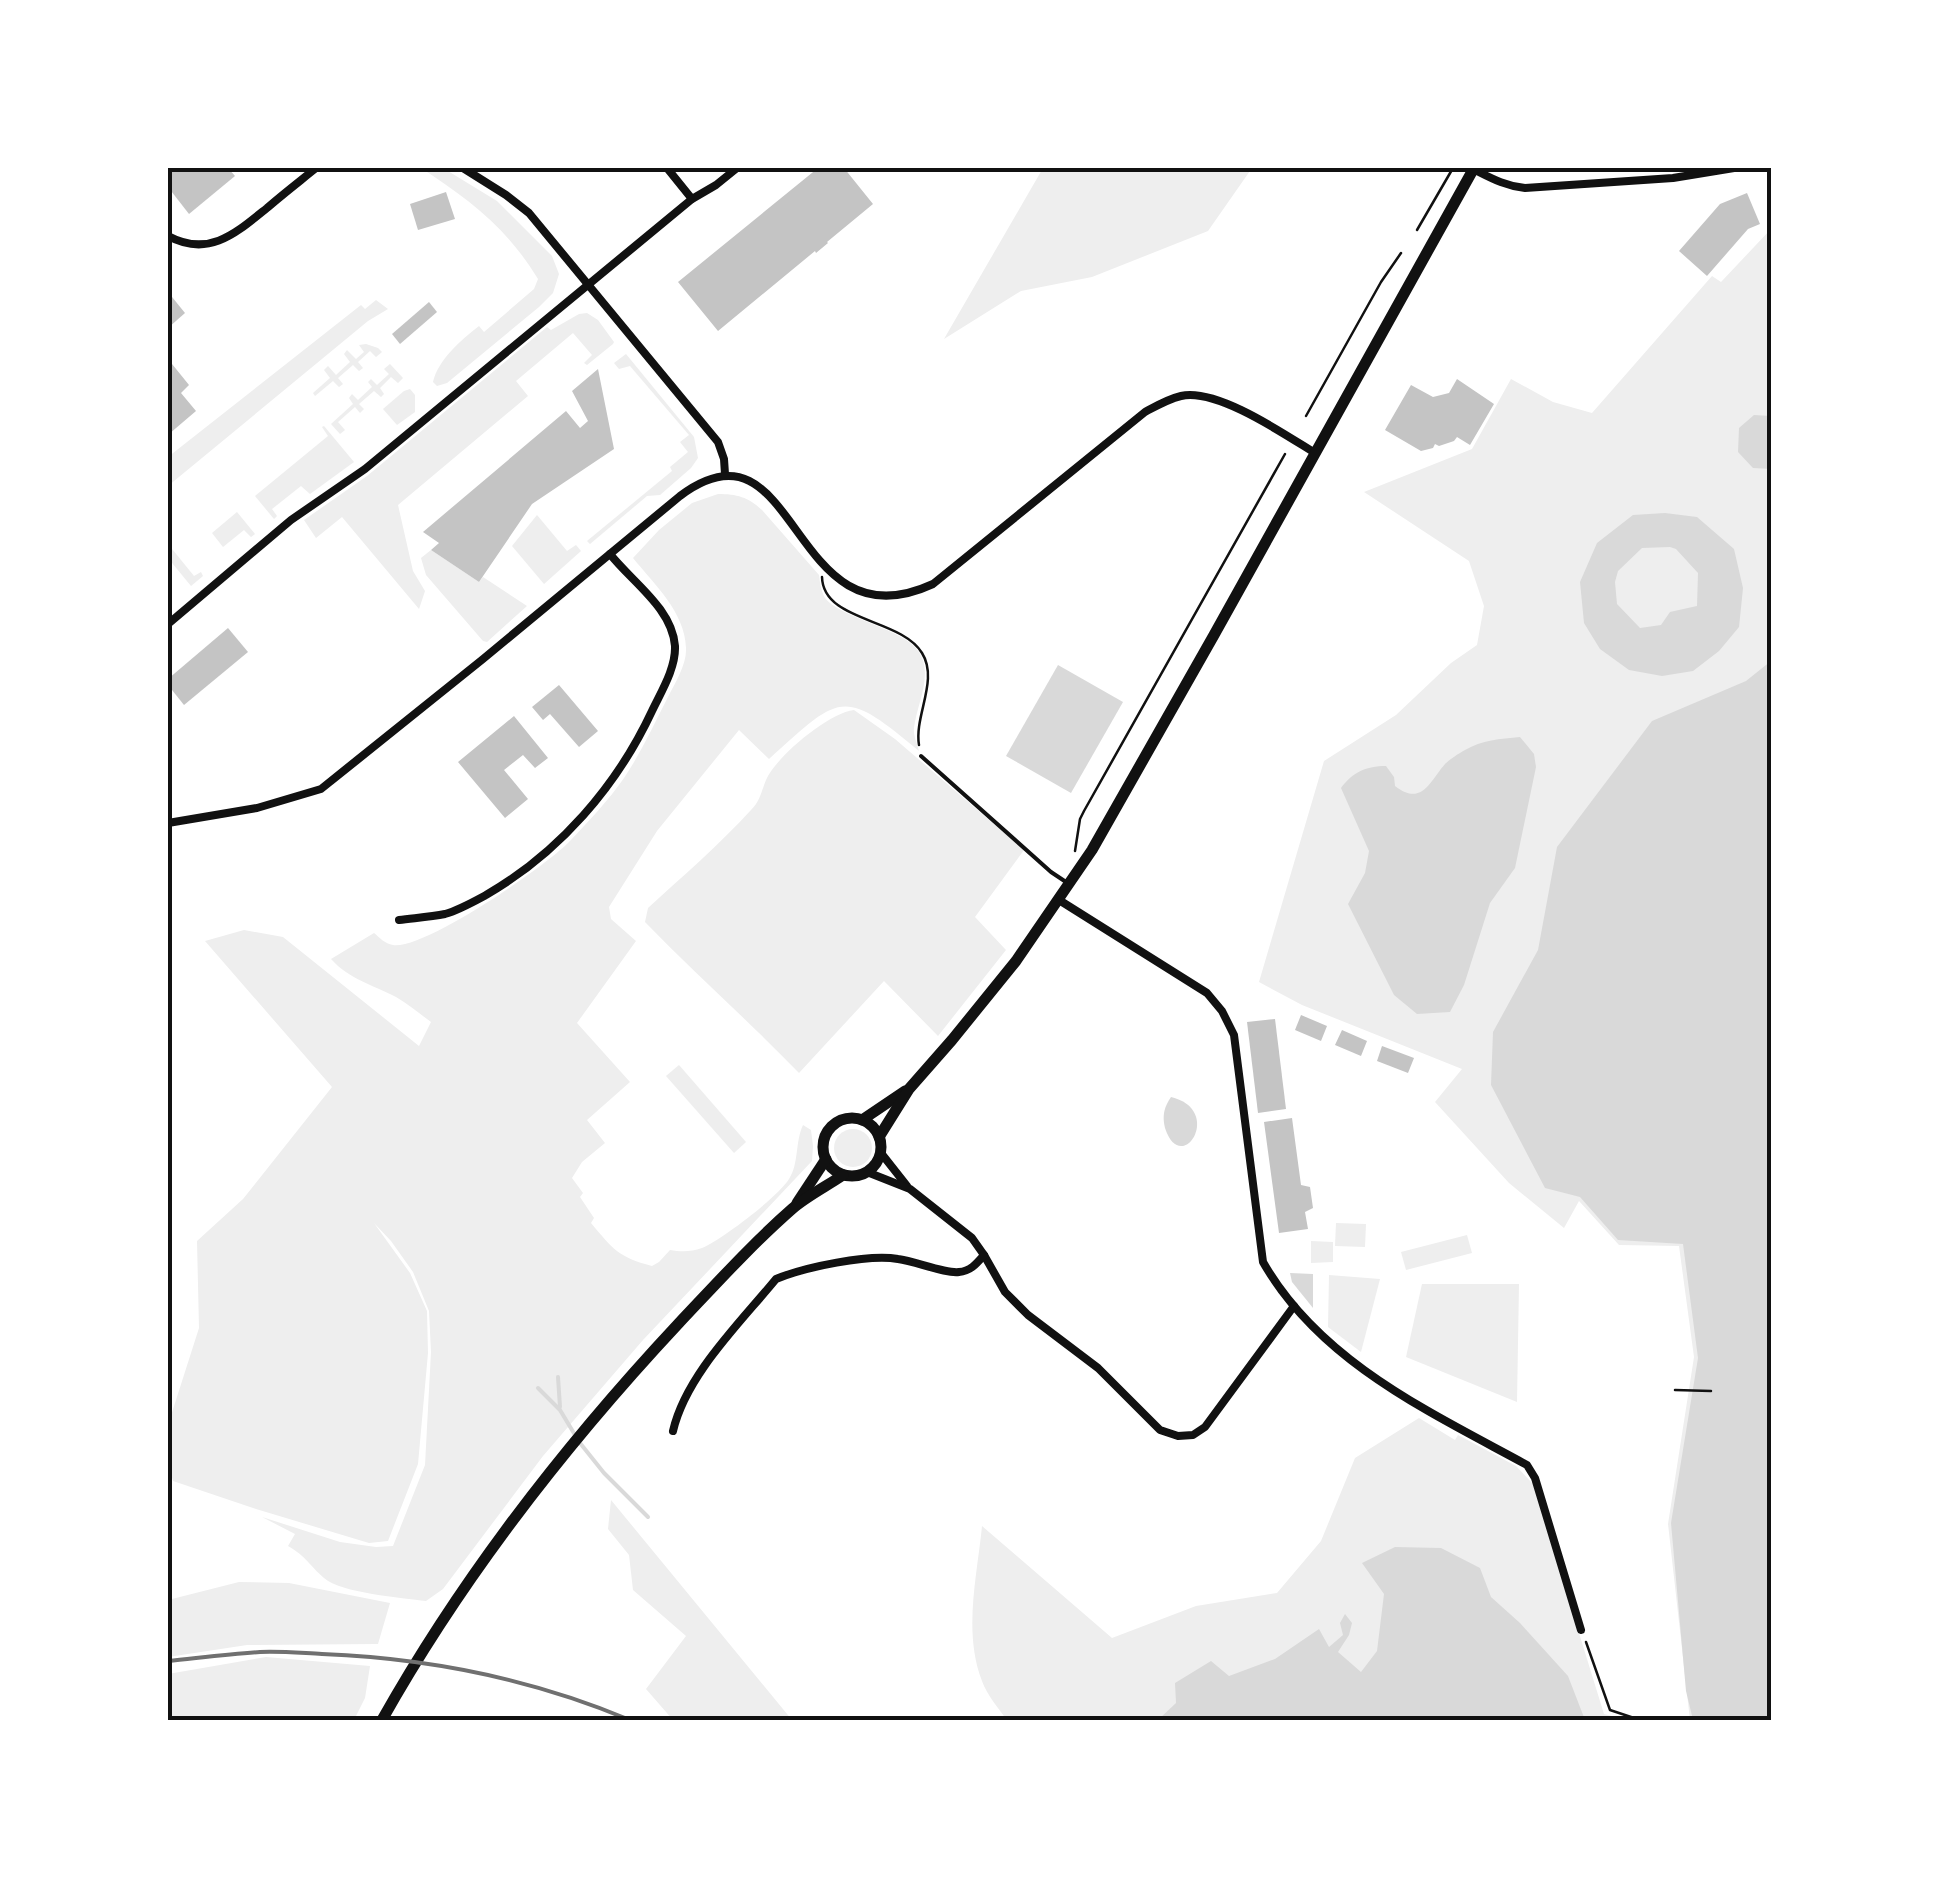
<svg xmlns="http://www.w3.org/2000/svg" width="1939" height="1888" viewBox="0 0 1939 1888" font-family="Mulish,sans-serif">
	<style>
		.green { fill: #eee }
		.water { fill: #d9d9d9; fill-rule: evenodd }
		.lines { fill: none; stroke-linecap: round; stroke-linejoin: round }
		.stream { stroke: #d9d9d9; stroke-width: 4 }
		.building { fill: #c4c4c4 }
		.path { stroke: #111; stroke-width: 2.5 }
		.service { stroke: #111; stroke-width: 4 }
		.minor { stroke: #111; stroke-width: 8 }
		.secondary { stroke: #111; stroke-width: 11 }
		.rail { stroke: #707070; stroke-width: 4 }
		.neatline { fill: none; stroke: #111; stroke-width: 4 }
	</style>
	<rect width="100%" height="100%" fill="#fff"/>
	<!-- green -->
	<g class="green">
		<path d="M 421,168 L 443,168 L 497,201 L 552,256 L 559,274 L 553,293 L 539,307 L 447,383 L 437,386 L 433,382 C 438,360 461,340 479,326 L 484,332 L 534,289 L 538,279 C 507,228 470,200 421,168 Z"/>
		<polygon points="1043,168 1252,168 1208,231 1092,277 1021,291 944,339"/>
		<polygon points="1771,229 1771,1720 1690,1720 1668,1524 1694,1357 1679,1246 1619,1245 1579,1201 1564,1228 1509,1183 1435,1102 1462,1069 1302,1005 1259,982 1324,761 1396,715 1451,663 1477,645 1484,606 1469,561 1364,492 1472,449 1511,379 1553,402 1592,413 1712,276 1721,282"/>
		<polygon points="376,300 388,309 368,321 168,486 168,457 361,305 365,309"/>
		<polygon points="587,313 598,320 614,342 613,344 587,365 584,363 592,355 573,333 516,381 528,396 398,505 413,571 425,591 419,609 342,517 316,538 304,520 367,476 547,327 551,330 579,314"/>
		<polygon points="366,344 378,348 382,352 376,357 370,351 358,362 363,368 359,371 353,365 338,378 343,384 339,387 333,381 315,396 313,393 330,378 324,370 328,366 336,375 350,362 344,354 347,350 356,359 364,352 359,345"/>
		<polygon points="626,354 694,437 698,458 691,468 660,495 647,496 590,544 587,541 672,471 670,467 688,452 680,442 689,435 630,366 619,369 614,363"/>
		<polygon points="390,364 403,378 398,383 391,377 380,388 384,394 381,397 374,391 359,404 364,409 360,413 355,407 338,422 345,430 340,434 331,424 353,404 349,398 352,394 358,400 372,387 368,382 371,379 377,385 389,374 384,369"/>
		<polygon points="410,389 415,395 415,412 397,425 383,409 404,391"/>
		<polygon points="324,426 354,462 310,494 301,486 272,509 277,516 274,519 255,496 328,436 322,427"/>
		<path d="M 718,494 C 737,494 748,497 762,510 L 819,575 C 820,583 821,591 825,598 C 838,616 896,628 914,646 C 937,669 917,702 914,728 C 913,735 917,743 919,751 C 842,686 840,695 769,759 L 739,730 L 657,831 L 609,907 L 611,919 L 636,941 L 577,1023 L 630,1082 L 587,1120 L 605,1143 L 582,1162 L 572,1178 L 583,1193 L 580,1197 L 594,1218 L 591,1223 C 613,1249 618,1257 652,1266 L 659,1262 L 670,1250 C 681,1252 691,1252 702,1248 C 721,1240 778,1197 789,1179 C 799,1164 795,1142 803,1125 L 811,1130 L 813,1146 L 812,1161 L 643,1340 L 543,1456 L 443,1589 L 426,1601 C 402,1598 341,1593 324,1578 C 309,1565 307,1557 288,1546 L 295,1534 L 262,1517 L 340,1542 L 376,1547 L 393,1546 L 425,1465 L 431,1352 L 429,1311 L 413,1272 L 391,1241 L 374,1223 L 410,1273 L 427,1311 L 428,1353 L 418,1464 L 388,1541 L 369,1543 L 256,1509 L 173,1481 L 168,1464 L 168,1425 L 199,1328 L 197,1241 L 243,1199 L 332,1087 L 205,941 L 244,930 L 283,937 L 419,1046 L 431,1022 C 420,1014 408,1004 396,997 C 373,985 349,979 331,959 L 374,933 C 379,937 385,944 393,945 C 424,950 546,866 569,842 C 588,822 608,801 624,778 C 641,753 654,724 668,697 C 675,683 687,664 686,648 C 685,612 654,584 633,558 L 659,530 L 692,503 Z"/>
		<polygon points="237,512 255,534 251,537 244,530 223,547 212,533"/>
		<polygon points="537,515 567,551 576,545 581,551 544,584 512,546"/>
		<polygon points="168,544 194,576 201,572 203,576 191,586 168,558"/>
		<polygon points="431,550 479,582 483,577 527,606 487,642 483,641 426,575 421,558"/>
		<path d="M 854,710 L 895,739 L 1024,850 L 975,917 L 1006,950 L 938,1036 L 884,981 L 799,1073 C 749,1021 695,974 645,922 L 648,908 C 683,876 719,845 751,810 C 761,801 762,787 768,776 C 781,753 829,713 854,710 Z"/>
		<polygon points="679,1065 746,1142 734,1153 666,1076"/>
		<circle cx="853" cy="1148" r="19"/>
		<polygon points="1336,1223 1366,1224 1365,1247 1335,1246"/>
		<polygon points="1467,1235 1472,1253 1406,1270 1401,1252"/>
		<polygon points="1311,1241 1333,1242 1333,1262 1311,1263"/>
		<polygon points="1329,1275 1380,1279 1361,1352 1328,1327"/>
		<polygon points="1422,1284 1519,1284 1517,1402 1406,1357"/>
		<path d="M 1419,1418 L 1455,1440 L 1458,1435 L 1516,1466 L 1533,1484 L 1604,1714 L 1627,1720 L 1007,1720 C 998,1708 987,1695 982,1681 C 963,1632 977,1577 982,1526 L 1112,1638 L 1196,1606 L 1277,1593 L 1321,1541 L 1355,1458 Z"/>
		<polygon points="611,1500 792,1720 673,1720 646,1689 686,1636 633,1590 629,1555 608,1529"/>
		<polygon points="239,1582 289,1583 390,1603 378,1644 247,1645 168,1657 168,1600"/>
		<polygon points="266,1657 370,1666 365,1698 354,1720 168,1720 168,1674"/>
	</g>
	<!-- water -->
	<g class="water">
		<polygon points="1754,415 1771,416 1771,469 1753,468 1738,452 1739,428"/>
		<path d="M 1665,513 L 1697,517 L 1734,549 L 1743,588 L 1739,627 L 1719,651 L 1693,671 L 1662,676 L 1629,670 L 1600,649 L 1584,623 L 1580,582 L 1597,543 L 1633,515 ZM 1670,547 L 1676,549 L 1698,573 L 1697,606 L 1670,612 L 1661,625 L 1640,628 L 1617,604 L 1615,582 L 1618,571 L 1642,548 Z"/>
		<polygon points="1771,661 1771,1720 1693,1720 1686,1691 1671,1523 1698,1358 1683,1244 1618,1240 1580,1197 1545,1188 1491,1085 1493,1032 1538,950 1557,847 1652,721 1746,681"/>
		<polygon points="1058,665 1123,702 1071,793 1006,756"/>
		<path d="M 1520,737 L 1534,754 L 1536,767 L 1515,868 L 1490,903 L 1464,985 L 1450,1012 L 1417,1014 L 1394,995 L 1348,904 L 1365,873 L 1369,851 L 1341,788 C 1353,772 1366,766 1386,766 L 1394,777 L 1395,786 C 1422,807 1430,781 1445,764 C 1450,759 1458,754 1465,750 C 1482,740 1500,739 1520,737 Z"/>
		<path d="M 1171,1097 C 1225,1110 1181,1178 1165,1128 C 1162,1116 1164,1107 1171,1097 Z"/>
		<polygon points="1290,1273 1313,1274 1313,1308 1292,1282"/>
		<polygon points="1395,1547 1441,1548 1480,1568 1491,1597 1520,1623 1568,1676 1585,1720 1158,1720 1176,1703 1175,1683 1211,1661 1229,1676 1275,1659 1319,1629 1329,1647 1343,1635 1340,1623 1345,1614 1352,1623 1349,1635 1338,1652 1361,1672 1377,1651 1384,1594 1362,1563"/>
	</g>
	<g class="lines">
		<!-- stream -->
		<g class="stream">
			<polyline points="558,1377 560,1407"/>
			<polyline points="538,1388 560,1410 575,1435"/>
			<polyline points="580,1443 604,1473 648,1517"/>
		</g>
	</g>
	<!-- building -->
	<g class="building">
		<polygon points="168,168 228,168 235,176 189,214 168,187"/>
		<polygon points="818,168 844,168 873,204 827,242 828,243 816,253 815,251 718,331 678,282"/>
		<polygon points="446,192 455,219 418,230 410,204"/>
		<polygon points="1747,193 1760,224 1748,229 1707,276 1679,251 1720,204"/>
		<polygon points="168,292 185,313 168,328"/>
		<polygon points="429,302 437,312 400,344 392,334"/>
		<polygon points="168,359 189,385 181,393 196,411 169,434 168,432"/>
		<polygon points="598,369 614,449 532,504 479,582 431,550 439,543 423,532 566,411 580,428 588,421 572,391"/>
		<polygon points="1457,379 1494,404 1470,445 1457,437 1454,441 1439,446 1435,444 1433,448 1421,451 1385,430 1411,385 1433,397 1449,393"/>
		<polygon points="228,628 248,652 184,705 168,685 168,679"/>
		<polygon points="559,685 598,731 579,747 550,714 543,720 532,707"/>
		<polygon points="514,716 548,758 535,768 523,755 504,770 528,799 505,818 458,762"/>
		<polygon points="1301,1015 1327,1026 1321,1041 1295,1030"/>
		<polygon points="1275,1019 1286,1109 1258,1113 1247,1022"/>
		<polygon points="1342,1030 1367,1041 1361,1056 1335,1045"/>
		<polygon points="1382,1046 1414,1058 1408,1073 1377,1061"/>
		<polygon points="1292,1118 1301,1185 1310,1187 1313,1208 1305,1212 1308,1229 1279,1233 1264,1122"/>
	</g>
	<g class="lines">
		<!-- path -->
		<g class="path">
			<polyline points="1417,230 1453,168"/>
			<polyline points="1306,416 1381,282 1401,253"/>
			<path d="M 822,577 C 823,622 901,618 922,653 C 939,680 914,716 919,745"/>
			<polyline points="1075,851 1080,819 1084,811 1285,454"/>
			<polyline points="1675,1390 1711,1391"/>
			<polyline points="1586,1642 1610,1710 1640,1720"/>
		</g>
		<!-- service -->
		<polyline class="service" points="921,756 1051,872 1066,882"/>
		<!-- minor -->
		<g class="minor">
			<polyline points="463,168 506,195 529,213 718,442 724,459 725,474"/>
			<polyline points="667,168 692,199"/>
			<path d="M 1473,169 C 1491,178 1505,186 1525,188 L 1673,178 L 1734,168"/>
			<path d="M 168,236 C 209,258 236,233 267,208 C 283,194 300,181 316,168"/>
			<polyline points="168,624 291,520 365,469 692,199 716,185 737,168"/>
			<path d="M 168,823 L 257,808 L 321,789 L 483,659 L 680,496 C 800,406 788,651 933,584 L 1145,412 C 1156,406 1168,399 1181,396 C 1217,388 1284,434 1315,453"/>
			<path d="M 1059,900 L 1207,993 L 1222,1011 L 1234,1035 L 1263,1262 C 1320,1362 1430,1412 1527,1465 L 1535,1478 L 1581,1630"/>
			<path d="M 399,920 C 414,918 430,917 445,914 C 459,910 473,902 486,895 C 559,853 617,786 652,711 C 661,692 676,668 675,646 C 672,608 632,582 610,554"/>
			<polyline points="881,1153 907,1186"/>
			<polyline points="867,1172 910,1189 972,1238 984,1255 1005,1292 1028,1315 1098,1368 1160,1430 1178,1436 1193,1435 1205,1427 1294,1306"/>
			<path d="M 673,1431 C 686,1375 740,1323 776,1279 C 805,1267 868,1254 898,1259 C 915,1261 946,1274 959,1272 C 971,1271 977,1263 984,1255"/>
		</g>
		<!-- secondary -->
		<g class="secondary">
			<circle cx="852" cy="1147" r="29"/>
			<polyline points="862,1120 905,1091"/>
			<polyline points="879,1137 909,1089 952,1040 1016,961 1092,850 1214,635 1474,168"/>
			<polyline points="797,1203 826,1159"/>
			<path d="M 382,1720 C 463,1576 566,1444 679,1323 C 716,1284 752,1244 792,1209 C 807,1196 827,1186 843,1175"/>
		</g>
		<!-- rail -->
		<path class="rail" d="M 168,1661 C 198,1658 229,1654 260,1652 C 280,1651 301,1653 322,1654 C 428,1658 532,1679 630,1720"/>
	</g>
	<!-- border -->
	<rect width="1939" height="1888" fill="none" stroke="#ffffff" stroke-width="340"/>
	<rect x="170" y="170" width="1599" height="1548" class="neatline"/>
</svg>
